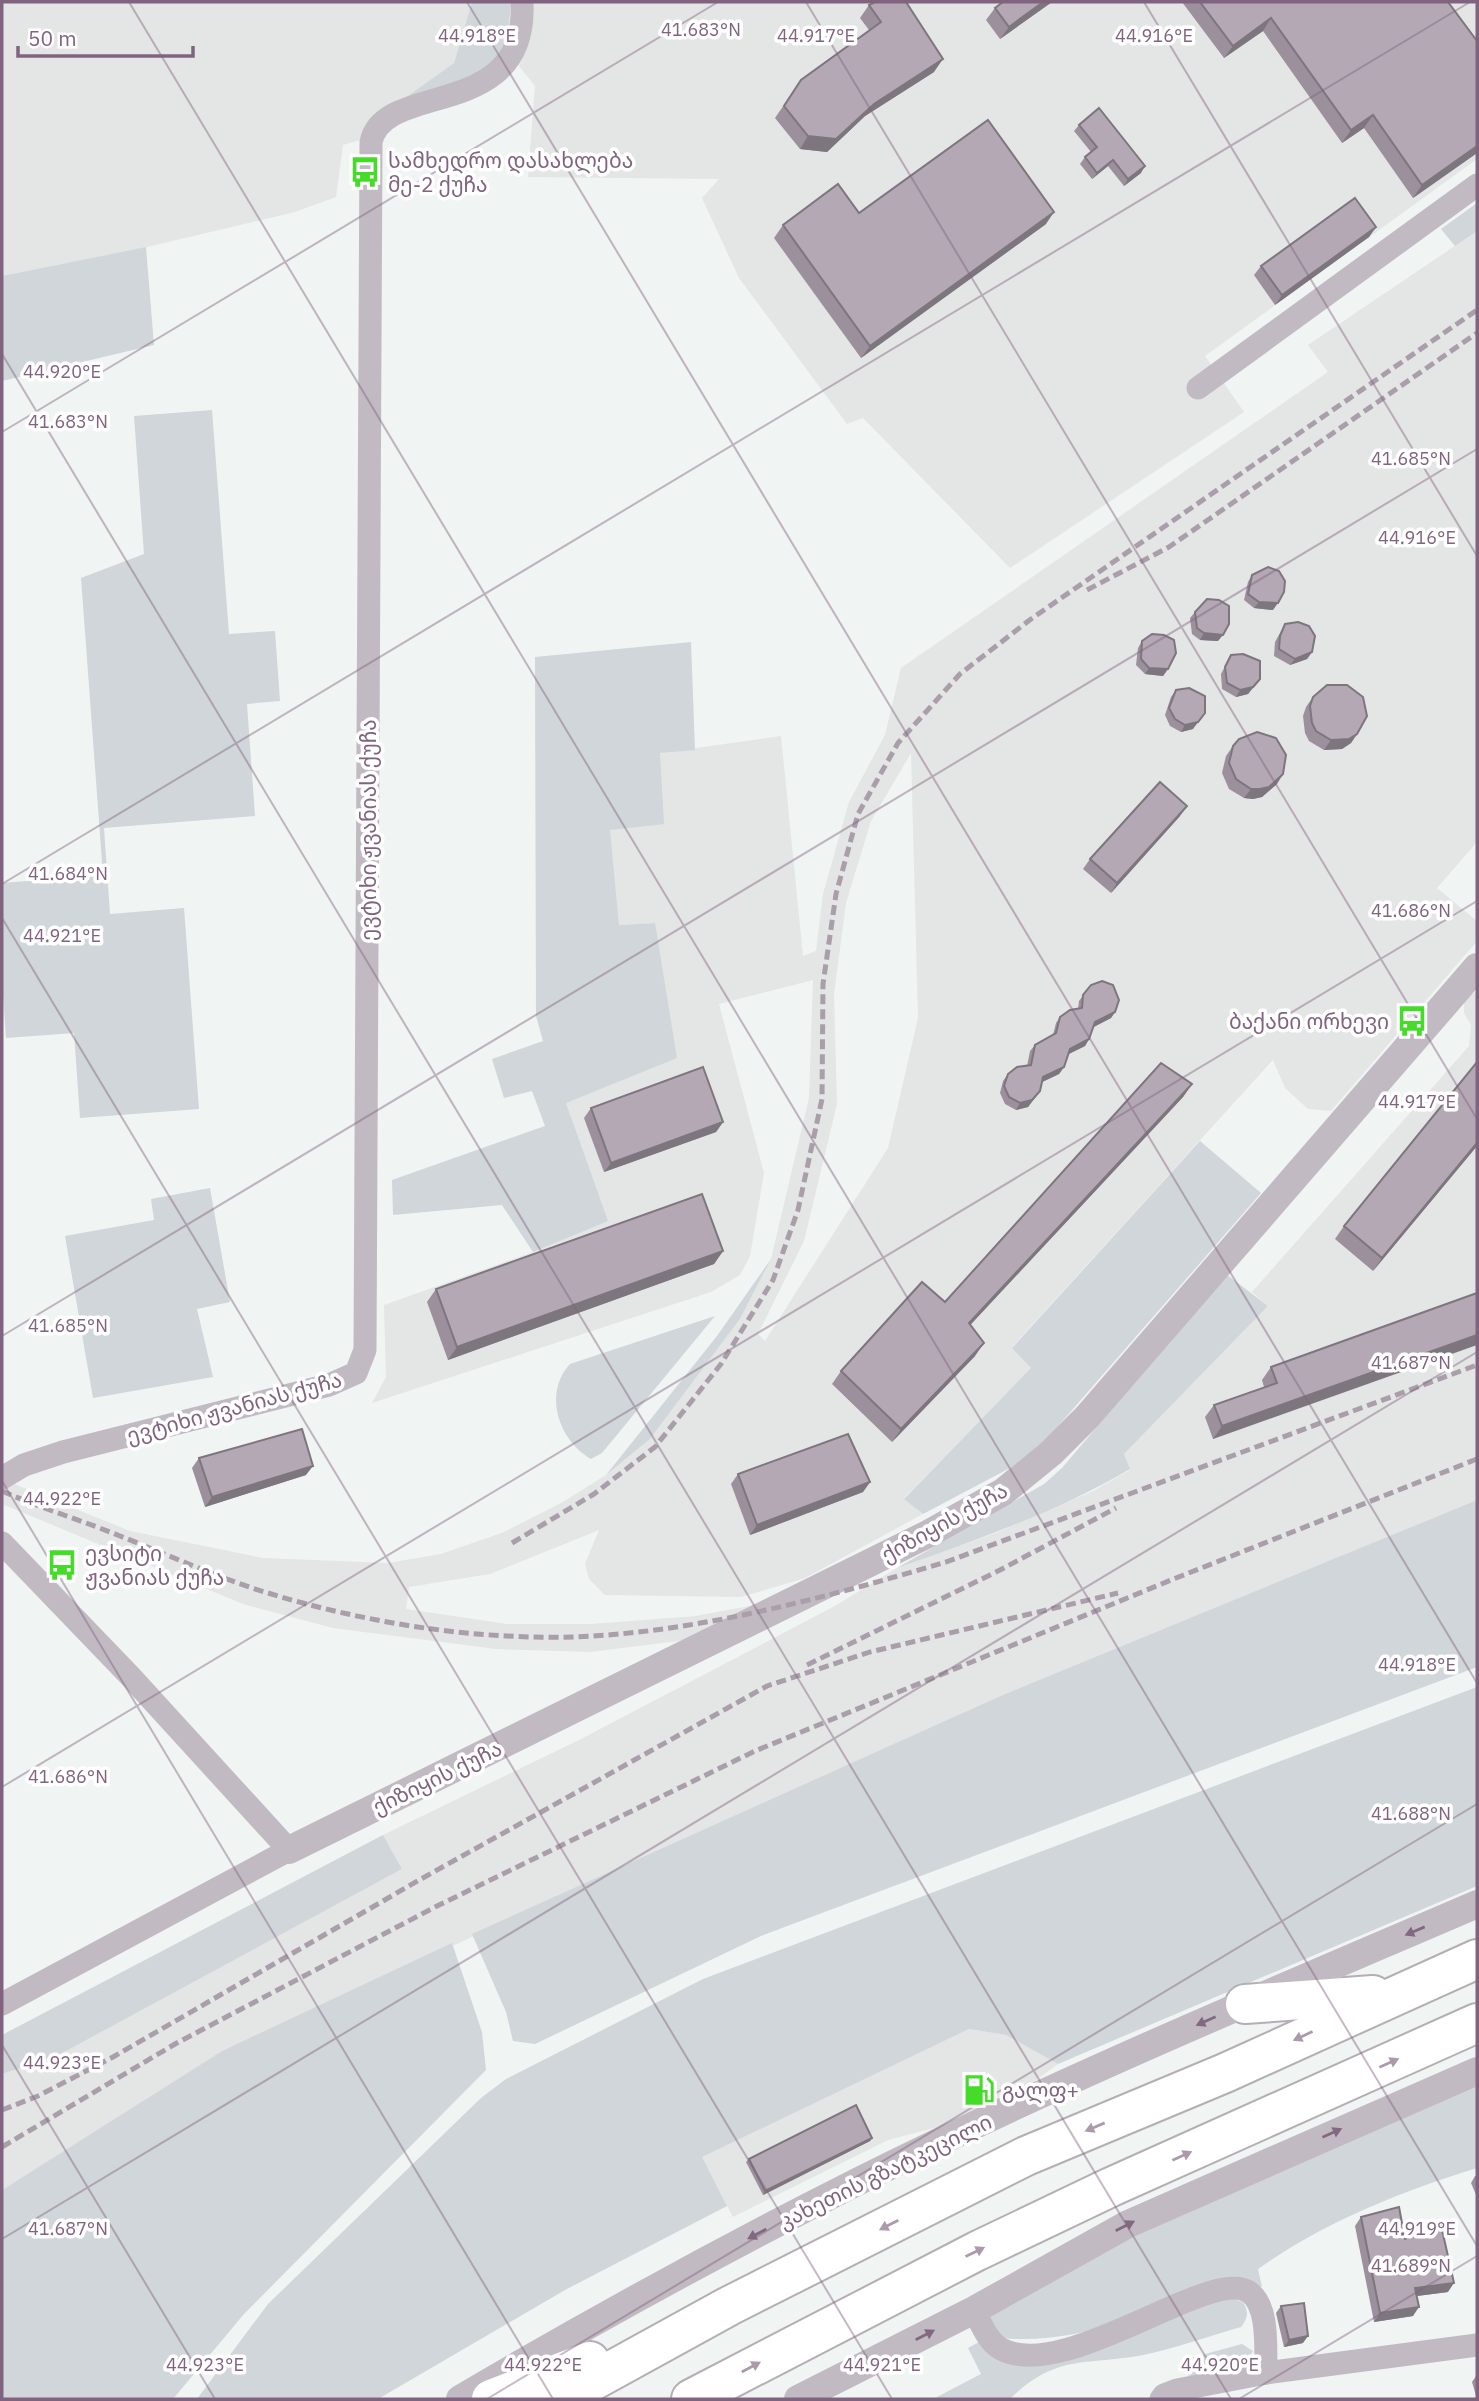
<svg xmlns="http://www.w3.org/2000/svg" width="1479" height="2401" viewBox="0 0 1479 2401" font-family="'IBM Plex Sans','Noto Sans Georgian',sans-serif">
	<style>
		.built { fill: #e4e5e5; fill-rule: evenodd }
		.green { fill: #d0d6d9 }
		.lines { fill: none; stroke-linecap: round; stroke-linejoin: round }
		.trunk-casing { stroke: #b5aeb5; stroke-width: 42 }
		.minor { stroke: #c2bac2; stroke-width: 23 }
		.tertiary { stroke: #c2bac2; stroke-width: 28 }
		.trunk { stroke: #fff; stroke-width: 38 }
		.rail { stroke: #a99ea9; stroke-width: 5; stroke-dasharray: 10 5; stroke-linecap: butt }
		.wall { fill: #9b909c }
		.shaded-wall { fill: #7e767f }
		.building { fill: #b4a8b5; stroke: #7e767f; stroke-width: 2 }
		.oneway { fill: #836882 }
		.oneway2 { fill: #ac9aac }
		.ticks { fill: none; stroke: #80647f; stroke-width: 2; stroke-opacity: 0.45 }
		.labels { text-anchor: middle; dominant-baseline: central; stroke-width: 7; stroke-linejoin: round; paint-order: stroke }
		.poi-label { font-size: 21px; fill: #80647f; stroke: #fff; text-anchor: start }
		.street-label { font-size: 21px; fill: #80647f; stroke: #fff }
		.ticks-label { font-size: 18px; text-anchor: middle; fill: #80647f; stroke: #fff; stroke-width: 7; stroke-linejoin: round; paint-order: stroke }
	</style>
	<rect width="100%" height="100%" fill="#f0f4f3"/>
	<!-- built -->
	<g class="built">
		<polygon points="2,2 472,2 454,63 402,100 388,132 343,145 336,197 295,212 147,247 2,276"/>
		<polygon points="530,2 1477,2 1477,159 1205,356 1244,412 1010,568 863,418 847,424 739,278 702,198 719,179 528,177 535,86 519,66 530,36"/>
		<path d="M 1477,231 L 1477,842 L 1437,888 L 1477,921 L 1477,941 L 1331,1111 L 1308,1109 L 1285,1088 L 1273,1060 L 1012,1347 L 1032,1368 L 904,1498 L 923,1514 L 805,1578 L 741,1597 L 605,1595 L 589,1579 L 585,1564 L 599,1530 L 490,1574 L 409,1587 L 406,1609 L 507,1624 L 591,1624 L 696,1616 L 798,1597 L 686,1640 L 590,1652 L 496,1649 L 333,1628 L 243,1604 L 2,1504 L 2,1479 L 130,1531 L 263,1558 L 388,1563 L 441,1554 L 504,1532 L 563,1502 L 606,1475 L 650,1439 L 740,1319 L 771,1259 L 809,1098 L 813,980 L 719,1004 L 764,1173 L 750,1256 L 740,1275 L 711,1292 L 372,1403 L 386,1377 L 384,1305 L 533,1252 L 607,1220 L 566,1103 L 655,923 L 619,925 L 609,829 L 660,753 L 781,736 L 803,956 L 816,951 L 823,894 L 849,802 L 885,735 L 901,668 L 1328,372 L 1308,345 ZM 911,753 L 918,1018 L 888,1148 L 765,1341 L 758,1334 L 804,1241 L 837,1104 L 834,994 L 846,903 L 871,821 Z"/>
		<polygon points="1477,991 1477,1500 1005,1694 222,2051 2,2190 2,2074 57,2056 402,1869 383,1835 579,1740 835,1606 897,1568 996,1533 1093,1491 1130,1470 1124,1454 1268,1306 1252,1292 1469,1046 1471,1025 1464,1013 1464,999"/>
		<polygon points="969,2029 1006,2035 1058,2064 1002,2105 976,2117 888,2140 733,2217 701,2157"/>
	</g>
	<!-- green -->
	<g class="green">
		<polygon points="472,2 511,2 508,37 488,71 402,100 454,63"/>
		<polygon points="1477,203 1477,231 1455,246 1441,229"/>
		<polygon points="146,247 154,345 2,381 2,276"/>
		<polygon points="212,410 229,634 275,631 280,701 247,704 255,816 104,828 110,914 184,908 199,1109 80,1118 74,1033 6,1038 2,979 2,883 103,875 81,578 144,554 134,416"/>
		<polygon points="691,642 695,750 660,753 664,824 610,830 619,925 655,923 677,1058 566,1103 608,1221 533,1252 502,1205 393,1215 392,1180 545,1126 532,1091 504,1098 492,1059 543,1041 536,1016 535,657"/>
		<polygon points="1200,1141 1261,1193 1046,1440 1010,1468 923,1514 904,1499 1031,1368 1012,1348"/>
		<polygon points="210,1188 230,1302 197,1309 213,1377 93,1398 65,1236 154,1220 151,1199"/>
		<polygon points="771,1259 740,1319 650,1439 606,1475 717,1336"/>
		<path d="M 1226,1274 L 1268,1306 L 1124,1454 L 1130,1469 C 1057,1512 977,1540 897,1568 L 1044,1484 L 1062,1468 Z"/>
		<path d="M 715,1316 L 602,1453 L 591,1459 C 558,1440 543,1393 570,1364 Z"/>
		<polygon points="1477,1500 1477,1667 761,1936 535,2044 513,2041 506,2012 472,1934 1005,1694"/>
		<polygon points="1477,1687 1477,1886 1058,2064 1006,2035 969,2029 702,2157 727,2206 565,2290 378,2399 197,2399 268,2304 481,2098 506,2079 703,1979"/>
		<polygon points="383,1835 402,1869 57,2056 2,2074 2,2035"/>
		<polygon points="452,1943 482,2032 486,2070 244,2314 173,2399 2,2399 2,2190 222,2051"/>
		<path d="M 1477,2081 L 1477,2168 C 1400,2192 1324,2222 1258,2269 L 1262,2287 L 1244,2280 C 1167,2305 1084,2346 1001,2338 L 983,2309 L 1168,2218 Z"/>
		<path d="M 1225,2296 L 1243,2302 C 1249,2312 1248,2318 1241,2327 C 1209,2336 1176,2348 1143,2355 C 1085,2366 1057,2353 1010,2399 L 933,2399 L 981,2374 L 968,2348 L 979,2342 L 1021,2359 Z"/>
		<polygon points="1242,2344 1253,2351 1246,2364 1190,2377 1183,2369 1187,2359"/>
	</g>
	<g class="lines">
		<defs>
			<g id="trunk">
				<polyline points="1245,2004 1373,1995"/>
				<polyline points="491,2399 590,2361"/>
				<polyline points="560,2399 729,2306 1026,2156 1225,2073 1477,1959"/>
				<polyline points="691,2399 977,2251 1111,2187 1477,2023"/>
			</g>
		</defs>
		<!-- trunk casing -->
		<use href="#trunk" class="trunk-casing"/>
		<!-- minor -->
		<g class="minor">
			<polyline points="1198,388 1477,185"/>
			<path d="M 2,1478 L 24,1465 L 63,1452 L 329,1385 L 356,1373 L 365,1350 L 371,142 C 384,80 528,123 522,2"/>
			<polyline points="2,1543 131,1677 289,1850 2,2004"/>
			<path d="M 974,2310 C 981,2323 987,2341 1001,2349 C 1066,2383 1210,2266 1249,2292 C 1270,2307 1265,2351 1266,2373"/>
			<polyline points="1161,2399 1164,2395 1177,2390 1266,2373 1477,2345"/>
		</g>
		<!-- tertiary -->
		<g class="tertiary">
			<polyline points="289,1850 928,1534 1003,1492 1051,1453 1087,1417 1477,967"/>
			<path d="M 460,2399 C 591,2322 724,2249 859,2181 C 1061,2080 1270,1993 1477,1904"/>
			<polyline points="798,2399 974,2310 1128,2224 1477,2071"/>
		</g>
		<!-- trunk -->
		<use href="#trunk" class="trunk"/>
		<!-- rail -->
		<g class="rail">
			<polyline points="1087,590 1169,547 1477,333"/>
			<path d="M 2,1491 C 40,1508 81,1520 120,1536 C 169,1555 218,1578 268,1593 C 353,1619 444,1635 533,1637 C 667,1641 818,1600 946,1562 L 1477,1365"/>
			<polyline points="512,1543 594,1494 655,1447 721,1364 773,1280 798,1210 822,1099 823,984 836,894 858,814 898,743 960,674 1031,619 1477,310"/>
			<polyline points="807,1665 1000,1570 1116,1508"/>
			<polyline points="2,2110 38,2096 113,2057 421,1879 767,1686 870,1652 1118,1593"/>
			<polyline points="2,2147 175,2044 435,1907 755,1751 1176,1578 1477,1459"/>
		</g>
	</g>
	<!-- wall -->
	<g class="wall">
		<polygon points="1003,2 1052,2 1000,39 986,20 995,8"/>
		<polygon points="1182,2 1448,2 1477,41 1477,153 1413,198 1364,128 1342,143 1263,31 1224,58"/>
		<polygon points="869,5 934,72 865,116 827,152 800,149 775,118 801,80 869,30 860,18"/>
		<polygon points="1079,125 1141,173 1124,186 1108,166 1092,179 1080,164 1085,157 1091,152 1074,131"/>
		<polygon points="859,213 1046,224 861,358 774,238 783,225"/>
		<polygon points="1376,227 1369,237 1275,305 1254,275 1261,266"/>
		<polygon points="1252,575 1273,610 1254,608 1244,600 1248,582"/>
		<polygon points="1195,612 1218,641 1200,640 1192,634 1190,618"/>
		<polygon points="1285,624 1312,652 1307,659 1290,665 1274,656 1275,642"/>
		<polygon points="1142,641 1168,669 1163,676 1145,674 1136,665 1138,648"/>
		<polygon points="1231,655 1260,679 1248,694 1236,697 1222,689 1221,674"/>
		<polygon points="1176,690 1193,729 1181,732 1170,726 1165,715 1171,697"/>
		<polygon points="1313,697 1357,734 1351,743 1342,749 1324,750 1309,741 1305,733 1303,716 1306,707"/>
		<polygon points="1233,746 1277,784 1262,797 1253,799 1244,798 1229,789 1222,773 1226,756"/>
		<polygon points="1180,816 1111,893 1083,869 1090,859"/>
		<polygon points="1091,985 1115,1012 1111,1018 1093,1027 1089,1039 1085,1046 1068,1054 1064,1067 1059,1074 1042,1082 1040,1091 1028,1107 1016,1110 1005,1104 1000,1093 1003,1081 1008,1074 1027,1066 1030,1051 1035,1045 1053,1035 1056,1023 1060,1017 1078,1009 1079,1001"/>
		<polygon points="1192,1084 1183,1097 970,1325 975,1356 892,1442 832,1384 841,1371 945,1302"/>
		<polygon points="591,1108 723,1122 716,1132 604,1172 584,1118"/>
		<polygon points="1477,1146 1373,1271 1335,1239 1344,1226"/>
		<polygon points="723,1251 714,1264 448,1360 427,1302 436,1289"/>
		<polygon points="1477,1293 1213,1439 1205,1417 1214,1405 1264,1387 1262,1380 1271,1367"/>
		<polygon points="199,1458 306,1475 205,1507 192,1468"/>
		<polygon points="738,1474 870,1482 863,1492 750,1535 731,1484"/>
		<polygon points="872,2138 870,2141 763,2195 746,2162 749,2159"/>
		<polygon points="1475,2176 1477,2176 1477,2197 1471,2183"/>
		<polygon points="1361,2217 1405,2239 1448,2292 1417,2296 1413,2316 1374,2322 1355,2226"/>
		<polygon points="1281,2306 1303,2343 1284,2347 1276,2313"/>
		<polygon points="1476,2376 1477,2376 1477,2399 1472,2382"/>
	</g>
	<!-- shaded-wall -->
	<g class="shaded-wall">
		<polygon points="1043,2 1052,2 1000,39 1009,27"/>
		<polygon points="1271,18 1263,31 1224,58 1233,46"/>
		<polygon points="943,59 934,72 865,116 827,152 800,149 808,136 874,104"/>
		<polygon points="1373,115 1364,128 1342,143 1351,130"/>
		<polygon points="1477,146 1477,153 1413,198 1422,185"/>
		<polygon points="1113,160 1108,166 1092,179 1097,173"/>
		<polygon points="1145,166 1141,173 1124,186 1128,179"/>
		<polygon points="1054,212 1046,224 861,358 870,346"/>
		<polygon points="1376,227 1369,237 1275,305 1282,295"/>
		<polygon points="1259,602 1278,603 1273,610 1254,608"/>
		<polygon points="1204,633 1223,635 1218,641 1200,640"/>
		<polygon points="1312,652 1307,659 1290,665 1295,659"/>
		<polygon points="1149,668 1168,669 1163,676 1145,674"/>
		<polygon points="1260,679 1248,694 1236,697 1240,690"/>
		<polygon points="1205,713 1193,729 1181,732 1185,725"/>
		<polygon points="1357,734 1351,743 1342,749 1324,750 1331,740"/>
		<polygon points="1283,774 1277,784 1262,797 1253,799 1244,798 1251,789"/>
		<polygon points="1187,806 1180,816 1111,893 1117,883"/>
		<polygon points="1115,1012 1111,1018 1090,1029 1095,1022"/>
		<polygon points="1089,1039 1085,1046 1065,1056 1070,1049"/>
		<polygon points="1064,1067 1059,1074 1038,1084 1043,1077"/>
		<polygon points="1192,1084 1183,1097 960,1336 969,1323"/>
		<polygon points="1040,1091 1028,1107 1016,1110 1020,1103"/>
		<polygon points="723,1122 716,1132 604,1172 611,1163"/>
		<polygon points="1477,1143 1477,1146 1373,1271 1382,1258"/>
		<polygon points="723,1251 714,1264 448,1360 457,1347"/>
		<polygon points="1477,1335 1477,1345 1213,1439 1222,1426"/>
		<polygon points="984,1343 975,1356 892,1442 901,1429"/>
		<polygon points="313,1466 306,1475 205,1507 212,1497"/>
		<polygon points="870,1482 863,1492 750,1535 757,1525"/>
		<polygon points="872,2138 870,2141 763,2195 765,2191"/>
		<polygon points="1454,2283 1448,2292 1409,2297 1415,2288"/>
		<polygon points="1419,2307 1413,2316 1374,2322 1380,2313"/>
		<polygon points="1308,2336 1303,2343 1284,2347 1289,2340"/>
	</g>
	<!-- building -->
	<g class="building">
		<polygon points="875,2 906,2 943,59 874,104 836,139 808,136 784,106 801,80 881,22 869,5"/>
		<polygon points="1003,2 1043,2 1009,27 995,8"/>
		<polygon points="1200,2 1448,2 1477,41 1477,146 1422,185 1373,115 1351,130 1271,18 1233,46"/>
		<polygon points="1099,108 1145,166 1128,179 1113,160 1097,173 1085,157 1097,147 1079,125"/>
		<polygon points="988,120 1054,212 870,346 783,225 838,184 859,213"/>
		<polygon points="1355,198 1376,227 1282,295 1261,266"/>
		<polygon points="1268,567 1279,571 1285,581 1284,592 1278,603 1259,602 1248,594 1252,575"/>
		<polygon points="1207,599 1219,600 1229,606 1229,624 1223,635 1204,633 1197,628 1195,612"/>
		<polygon points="1298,622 1309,626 1315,636 1312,652 1295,659 1279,649 1280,636 1285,624"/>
		<polygon points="1152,634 1164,635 1174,640 1176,653 1168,669 1149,668 1141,659 1142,641"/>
		<polygon points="1243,654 1260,661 1260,679 1253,687 1240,690 1227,683 1225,667 1231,655"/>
		<polygon points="1327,685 1347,685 1363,697 1367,716 1357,734 1349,739 1331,740 1316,731 1312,723 1310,706 1313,697"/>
		<polygon points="1189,688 1205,696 1205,713 1198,722 1185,725 1175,719 1169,708 1176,690"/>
		<polygon points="1257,732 1276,738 1286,755 1283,774 1269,787 1260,789 1251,789 1236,779 1229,763 1233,746 1239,739"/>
		<polygon points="1160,782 1187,806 1117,883 1090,859"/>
		<polygon points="1102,981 1113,985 1119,1000 1115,1012 1095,1022 1089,1039 1070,1049 1064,1067 1043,1077 1040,1091 1032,1100 1020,1103 1009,1097 1004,1086 1008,1074 1017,1067 1031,1065 1035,1045 1056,1033 1060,1017 1070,1010 1082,1008 1083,995 1091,985"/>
		<polygon points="1477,1062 1477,1143 1382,1258 1344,1226"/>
		<polygon points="1161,1063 1192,1084 969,1323 984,1343 901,1429 841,1371 922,1282 945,1302"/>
		<polygon points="703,1067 723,1122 611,1163 591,1108"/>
		<polygon points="702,1194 723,1251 457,1347 436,1289"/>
		<polygon points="1477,1293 1477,1335 1222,1426 1214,1405 1277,1383 1271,1367"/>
		<polygon points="302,1429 313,1466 212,1497 199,1458"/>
		<polygon points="848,1434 870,1482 757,1525 738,1474"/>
		<polygon points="856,2105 872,2138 765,2191 749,2159"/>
		<polygon points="1399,2207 1405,2239 1441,2225 1454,2283 1415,2288 1419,2307 1380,2313 1361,2217"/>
		<polygon points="1304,2303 1308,2336 1289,2340 1281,2306"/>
	</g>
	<!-- one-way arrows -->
	<defs><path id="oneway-solid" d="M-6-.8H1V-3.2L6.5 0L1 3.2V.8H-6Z" transform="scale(1.75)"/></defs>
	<g class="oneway">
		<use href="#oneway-solid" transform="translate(1415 1931) rotate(157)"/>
		<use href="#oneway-solid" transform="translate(1206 2021) rotate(156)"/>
		<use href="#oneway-solid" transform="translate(1332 2133) rotate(-24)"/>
		<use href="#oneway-solid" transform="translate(1125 2226) rotate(-27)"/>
		<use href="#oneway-solid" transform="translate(757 2234) rotate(152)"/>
		<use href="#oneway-solid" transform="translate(925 2335) rotate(-27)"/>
	</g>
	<g class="oneway2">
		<use href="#oneway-solid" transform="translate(1303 2036) rotate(155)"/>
		<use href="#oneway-solid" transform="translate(1389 2063) rotate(-24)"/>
		<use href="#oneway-solid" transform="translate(1095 2127) rotate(157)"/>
		<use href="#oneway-solid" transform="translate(1182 2156) rotate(-24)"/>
		<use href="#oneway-solid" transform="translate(889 2225) rotate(153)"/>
		<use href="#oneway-solid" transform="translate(975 2252) rotate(-26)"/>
		<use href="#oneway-solid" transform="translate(751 2367) rotate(-28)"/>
	</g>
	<!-- ticks -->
	<path class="ticks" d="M 129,2 L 1477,2246M 467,2 L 1477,1683M 806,2 L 1477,1119M 1144,2 L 1477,556M 2,354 L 1231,2399M 2,432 L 718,2M 2,884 L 1470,2M 2,918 L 892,2399M 2,1336 L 1477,449M 2,1481 L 553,2399M 2,1787 L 1477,901M 2,2045 L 215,2399M 2,2239 L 1477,1352M 487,2399 L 1477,1804M 1239,2399 L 1477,2256"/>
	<!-- icons -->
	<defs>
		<symbol id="bus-bare" viewBox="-9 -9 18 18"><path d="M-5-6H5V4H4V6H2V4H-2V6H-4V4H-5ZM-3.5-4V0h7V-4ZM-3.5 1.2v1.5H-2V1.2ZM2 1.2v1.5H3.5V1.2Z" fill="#45db29" stroke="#fff" stroke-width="2.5" paint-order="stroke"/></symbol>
		<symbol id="fuel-bare" viewBox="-9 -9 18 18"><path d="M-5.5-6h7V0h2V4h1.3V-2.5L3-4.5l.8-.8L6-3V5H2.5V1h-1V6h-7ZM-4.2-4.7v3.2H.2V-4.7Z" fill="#45db29" stroke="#fff" stroke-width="2.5" paint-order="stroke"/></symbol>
	</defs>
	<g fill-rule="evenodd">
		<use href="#bus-bare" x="343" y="150" width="44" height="44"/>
		<use href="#bus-bare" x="1390" y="999" width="44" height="44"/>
		<use href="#bus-bare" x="40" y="1543" width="44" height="44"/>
		<use href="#fuel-bare" x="957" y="2068" width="44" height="44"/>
	</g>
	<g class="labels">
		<!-- poi labels -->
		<g class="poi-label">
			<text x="388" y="160">სამხედრო დასახლება<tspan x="388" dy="24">მე-2 ქუჩა</tspan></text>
			<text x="1389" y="1021" text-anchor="end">ბაქანი ორხევი</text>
			<text x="85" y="1553">ევსიტი<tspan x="85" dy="24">ჟვანიას ქუჩა</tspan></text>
			<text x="1002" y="2090">გალფ+</text>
		</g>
		<!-- street labels -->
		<g class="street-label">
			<text transform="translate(368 830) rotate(-90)">ევტიხი ჟვანიას ქუჩა</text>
			<text transform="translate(234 1407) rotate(-15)">ევტიხი ჟვანიას ქუჩა</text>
			<text transform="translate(944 1522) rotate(-29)">ქიზიყის ქუჩა</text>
			<text transform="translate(437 1777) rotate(-26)">ქიზიყის ქუჩა</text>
			<text transform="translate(885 2171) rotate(-26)">კახეთის გზატკეცილი</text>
		</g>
	</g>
	<g class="ticks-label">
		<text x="701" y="36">41.683°N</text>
		<text x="1154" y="42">44.916°E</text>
		<text x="477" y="42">44.918°E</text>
		<text x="816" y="42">44.917°E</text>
		<text x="62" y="378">44.920°E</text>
		<text x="68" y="428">41.683°N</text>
		<text x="1411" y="465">41.685°N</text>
		<text x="1417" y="544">44.916°E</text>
		<text x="68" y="880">41.684°N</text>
		<text x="1411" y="917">41.686°N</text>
		<text x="62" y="942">44.921°E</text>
		<text x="1417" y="1108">44.917°E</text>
		<text x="68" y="1332">41.685°N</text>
		<text x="1411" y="1369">41.687°N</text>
		<text x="62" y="1505">44.922°E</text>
		<text x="1417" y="1671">44.918°E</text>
		<text x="68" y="1783">41.686°N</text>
		<text x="1411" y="1820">41.688°N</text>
		<text x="62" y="2069">44.923°E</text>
		<text x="1417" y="2235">44.919°E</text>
		<text x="68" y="2235">41.687°N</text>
		<text x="1411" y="2272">41.689°N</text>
		<text x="205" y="2371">44.923°E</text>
		<text x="543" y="2371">44.922°E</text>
		<text x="882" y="2371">44.921°E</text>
		<text x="1220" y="2371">44.920°E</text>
	</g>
	<!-- border -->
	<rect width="1479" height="2401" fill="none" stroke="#80647f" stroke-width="7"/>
	<!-- scale -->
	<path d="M18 46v10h175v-10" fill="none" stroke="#80647f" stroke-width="3.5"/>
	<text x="28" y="46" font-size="21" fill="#80647f" stroke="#ffffff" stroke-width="5" paint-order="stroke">50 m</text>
</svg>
